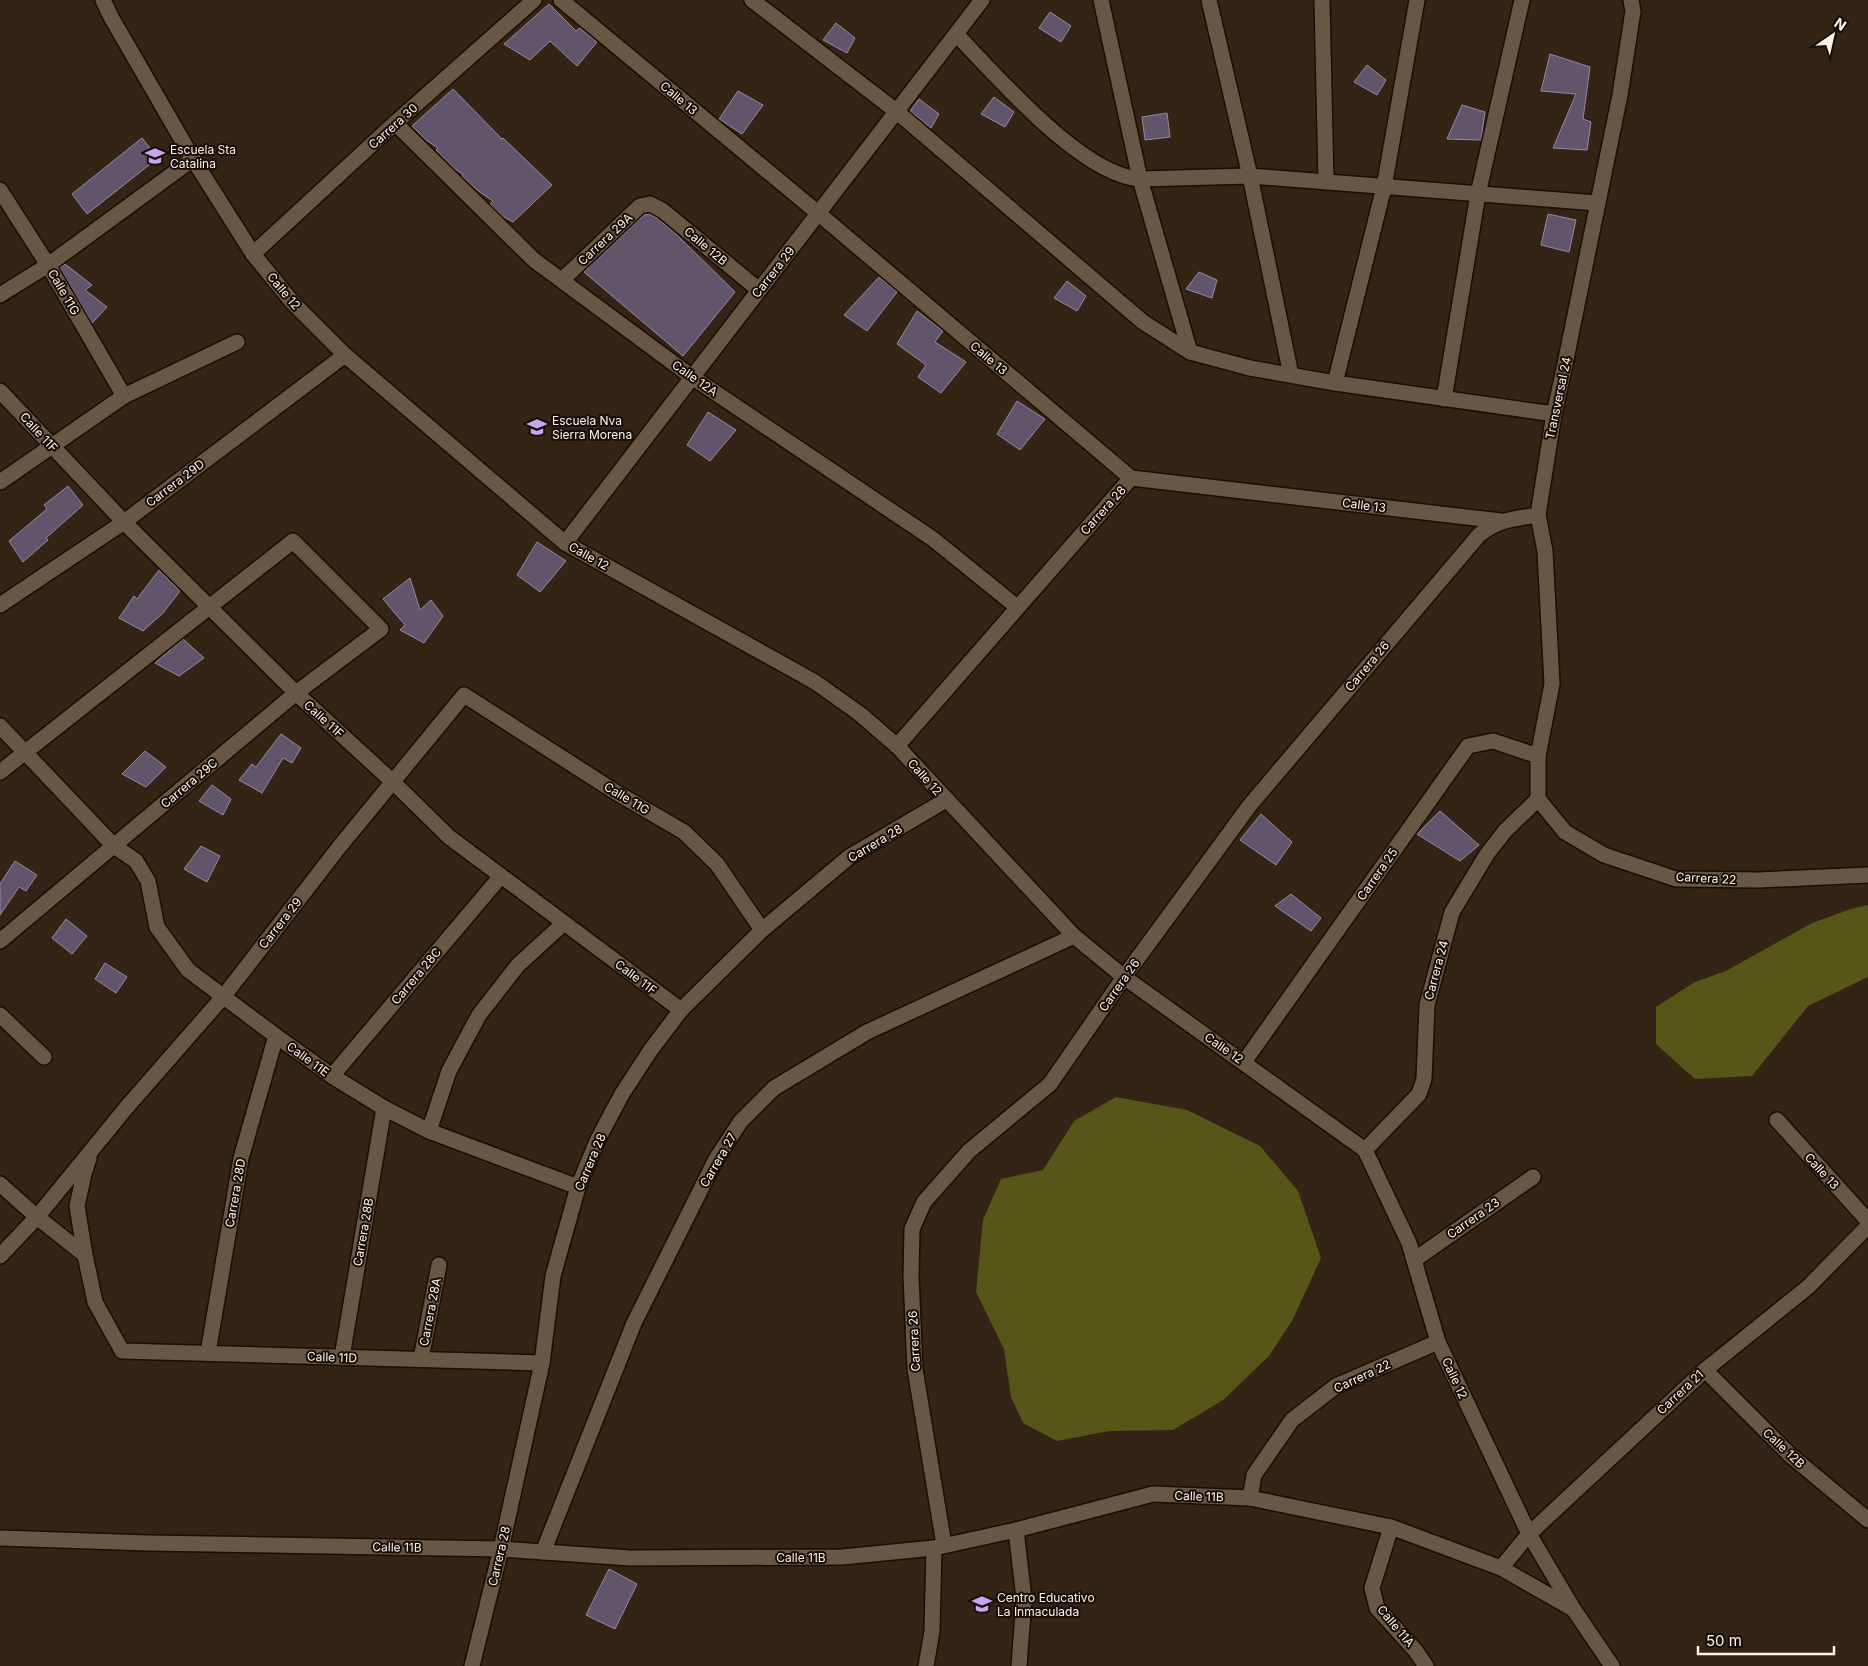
<svg xmlns="http://www.w3.org/2000/svg" width="1868" height="1666" viewBox="0 0 1868 1666" font-family="Inter,sans-serif">
	<style>
		.forest { fill: #555617 }
		.building { fill: #60556a; stroke: #968aa0 }
		.lines { fill: none; stroke-linecap: round; stroke-linejoin: round }
		.minor-casing { stroke: #1b0d02; stroke-width: 18 }
		.minor { stroke: #695746; stroke-width: 15 }
		.labels { text-anchor: middle; dominant-baseline: central; stroke-width: 4; stroke-linejoin: round; paint-order: stroke }
		.street-label { font-size: 12px; fill: #fef3e9; stroke: #160f09 }
		.poi-label { font-size: 12px; fill: #fef3e9; stroke: #160f09; text-anchor: start }
	</style>
	<rect width="100%" height="100%" fill="#342415"/>
	<!-- forest -->
	<g class="forest">
		<polygon points="1868,905 1868,977 1808,1006 1752,1076 1695,1079 1656,1044 1656,1007 1695,982 1726,971 1812,923 1851,909"/>
		<polygon points="1116,1097 1187,1110 1260,1146 1298,1191 1321,1258 1292,1321 1269,1356 1223,1400 1173,1430 1109,1431 1057,1441 1023,1423 1011,1397 1004,1349 976,1292 983,1220 1001,1179 1043,1170 1074,1121"/>
	</g>
	<!-- building -->
	<g class="building">
		<polygon points="549,4 576,31 580,28 597,42 577,66 550,41 530,60 504,44"/>
		<polygon points="1050,12 1071,26 1061,42 1039,28"/>
		<polygon points="836,23 855,38 847,53 823,40"/>
		<polygon points="1550,54 1590,67 1583,119 1591,122 1587,150 1553,148 1576,94 1541,91"/>
		<polygon points="1367,65 1386,80 1377,95 1354,82"/>
		<polygon points="453,89 502,139 503,138 552,185 513,222 502,216 490,204 493,201 477,190 462,176 463,174 456,170 436,150 438,148 426,140 412,126"/>
		<polygon points="738,91 763,105 742,134 719,119"/>
		<polygon points="994,97 1014,112 1005,127 981,114"/>
		<polygon points="919,99 939,114 931,128 910,111"/>
		<polygon points="1462,105 1485,112 1481,140 1447,139"/>
		<polygon points="1167,113 1170,137 1145,140 1142,117"/>
		<polygon points="142,138 158,158 87,214 72,194"/>
		<polygon points="649,214 657,218 677,235 735,292 683,356 584,272 644,215"/>
		<polygon points="1548,214 1576,220 1569,252 1541,245"/>
		<polygon points="65,264 92,285 85,290 107,307 92,323 60,268"/>
		<polygon points="1199,272 1217,280 1212,298 1186,289"/>
		<polygon points="879,277 897,292 867,331 844,315"/>
		<polygon points="1067,281 1086,296 1077,311 1054,298"/>
		<polygon points="917,311 943,331 935,342 966,362 941,393 918,377 926,365 897,344"/>
		<polygon points="1017,401 1045,419 1020,450 997,434"/>
		<polygon points="708,412 736,430 710,461 687,445"/>
		<polygon points="68,486 83,505 46,538 48,540 23,562 9,541 47,509 44,505"/>
		<polygon points="537,542 566,561 540,592 517,575"/>
		<polygon points="159,570 180,591 163,613 143,631 119,618 134,596 137,599"/>
		<polygon points="410,578 420,610 431,600 443,616 424,643 400,630 405,625 383,599"/>
		<polygon points="183,639 204,658 179,676 155,663"/>
		<polygon points="281,734 301,748 292,763 283,758 262,793 239,780 252,764 256,767"/>
		<polygon points="145,751 166,767 146,787 122,774"/>
		<polygon points="212,785 231,799 223,815 199,801"/>
		<polygon points="1440,811 1479,845 1460,861 1417,834"/>
		<polygon points="1261,814 1292,842 1276,865 1240,840"/>
		<polygon points="201,846 220,856 207,882 184,869"/>
		<polygon points="15,861 37,875 26,891 19,887 0,915 0,884"/>
		<polygon points="1291,894 1321,918 1311,931 1275,906"/>
		<polygon points="66,919 87,936 72,954 52,938"/>
		<polygon points="105,963 127,977 116,993 95,979"/>
		<polygon points="609,1569 637,1584 615,1629 586,1615"/>
	</g>
	<g class="lines">
		<defs>
			<g id="minor">
				<polyline points="103,0 111,17 193,159 253,254 293,303 345,355 565,543 815,682 860,714 897,746 1074,936 1124,977 1365,1150 1409,1243 1438,1342 1529,1534 1574,1610 1612,1666"/>
				<polyline points="561,0 818,213 1131,478 1501,521"/>
				<polyline points="752,0 896,111 1143,322 1190,352 1250,368 1335,383 1554,414"/>
				<polyline points="1101,0 1140,179 1190,352"/>
				<polyline points="1209,0 1250,176 1597,203"/>
				<polyline points="1322,0 1326,182"/>
				<path d="M 956,34 C 997,76 1081,175 1140,179 L 1250,176 L 1291,375"/>
				<polyline points="395,123 534,260 692,377 933,539 1017,607"/>
				<polyline points="0,190 48,265 124,396"/>
				<polyline points="253,254 395,123 534,0"/>
				<polyline points="562,280 640,206 650,204 662,210 759,290"/>
				<polyline points="0,295 48,265 193,159"/>
				<polyline points="1335,383 1384,187 1417,0"/>
				<polyline points="0,391 124,522 296,693 393,782 449,837 681,1010"/>
				<polyline points="1444,399 1478,194 1522,0"/>
				<polyline points="0,482 124,396 237,342"/>
				<polyline points="565,543 982,0"/>
				<polyline points="0,605 124,522 345,355"/>
				<polyline points="0,726 114,846 136,861 148,881 157,927 188,970 276,1036 332,1076 384,1108 429,1131 578,1187"/>
				<polyline points="897,746 1131,478"/>
				<polyline points="0,772 293,541 381,629 296,693 0,941"/>
				<polyline points="1538,799 1538,756 1552,684 1545,551 1538,515 1554,414 1565,364 1620,95 1633,11 1631,0"/>
				<polyline points="1538,799 1565,832 1604,855 1676,879 1759,880 1868,875"/>
				<polyline points="0,1015 44,1057"/>
				<polyline points="1244,1062 1468,746 1493,741 1538,756"/>
				<polyline points="332,1076 501,876"/>
				<polyline points="1777,1120 1868,1221"/>
				<polyline points="429,1131 449,1071 479,1015 518,965 564,923"/>
				<polyline points="1365,1150 1419,1094 1424,1079 1427,1005 1452,912 1487,854 1505,831 1538,799"/>
				<polyline points="89,1158 84,1174 77,1206 85,1255 95,1302 122,1351 542,1363"/>
				<polyline points="0,1184 37,1217 85,1255"/>
				<polyline points="0,1256 37,1217 126,1108 223,997 340,846 464,695 617,793 684,832 717,864 762,930"/>
				<polyline points="1414,1260 1533,1177"/>
				<polyline points="208,1353 241,1158 276,1036"/>
				<polyline points="342,1357 384,1108"/>
				<polyline points="421,1359 439,1265"/>
				<polyline points="1705,1370 1790,1455 1868,1520"/>
				<polyline points="1250,1498 1254,1475 1292,1420 1336,1386 1438,1342"/>
				<polyline points="1391,1527 1372,1588 1377,1608 1415,1650 1426,1666"/>
				<polyline points="1016,1530 1024,1599 1019,1666"/>
				<polyline points="0,1538 148,1543 501,1549 630,1558 842,1557 934,1548 1016,1530 1153,1494 1250,1498 1391,1527 1501,1568 1573,1609"/>
				<path d="M 944,1545 L 915,1369 L 911,1276 L 912,1229 L 924,1202 L 969,1151 L 1050,1084 L 1124,977 L 1250,805 L 1479,535 C 1498,519 1514,519 1538,515"/>
				<polyline points="543,1552 634,1323 716,1159 741,1121 774,1088 867,1032 1074,936"/>
				<polyline points="1501,1568 1529,1534 1705,1370 1808,1287 1868,1226"/>
				<polyline points="472,1666 501,1549 542,1363 553,1276 578,1187 598,1139 622,1094 650,1051 681,1010 762,930 849,857 946,800"/>
				<polyline points="926,1666 932,1631 934,1548"/>
			</g>
		</defs>
		<!-- minor casing -->
		<use href="#minor" class="minor-casing"/>
		<!-- minor -->
		<use href="#minor" class="minor"/>
	</g>
	<!-- icons -->
	<defs>
		<symbol id="school-bare" viewBox="-9 -9 18 18"><path d="M0-5L7-2L0 1L-7-2ZM-4 1L0 2.5L4 1V4Q0 6-4 4Z" fill="#c8a6ef" stroke="#160f09" stroke-width="2.5" paint-order="stroke"/></symbol>
	</defs>
	<g fill-rule="evenodd">
		<use href="#school-bare" x="141" y="142" width="28" height="28"/>
		<use href="#school-bare" x="523" y="413" width="28" height="28"/>
		<use href="#school-bare" x="968" y="1590" width="28" height="28"/>
	</g>
	<g class="labels">
		<!-- street labels -->
		<g class="street-label">
			<text transform="translate(679 98) rotate(40)">Calle 13</text>
			<text transform="translate(393 126) rotate(-42)">Carrera 30</text>
			<text transform="translate(605 239) rotate(-43)">Carrera 29A</text>
			<text transform="translate(706 246) rotate(40)">Calle 12B</text>
			<text transform="translate(773 272) rotate(-52)">Carrera 29</text>
			<text transform="translate(284 291) rotate(50)">Calle 12</text>
			<text transform="translate(64 292) rotate(60)">Calle 11G</text>
			<text transform="translate(989 358) rotate(40)">Calle 13</text>
			<text transform="translate(695 378) rotate(35)">Calle 12A</text>
			<text transform="translate(1558 398) rotate(-78)">Transversal 24</text>
			<text transform="translate(39 432) rotate(47)">Calle 11F</text>
			<text transform="translate(175 483) rotate(-37)">Carrera 29D</text>
			<text transform="translate(1364 505) rotate(7)">Calle 13</text>
			<text transform="translate(1103 510) rotate(-48)">Carrera 28</text>
			<text transform="translate(589 556) rotate(29)">Calle 12</text>
			<text transform="translate(1367 666) rotate(-50)">Carrera 26</text>
			<text transform="translate(324 719) rotate(42)">Calle 11F</text>
			<text transform="translate(925 777) rotate(48)">Calle 12</text>
			<text transform="translate(189 783) rotate(-40)">Carrera 29C</text>
			<text transform="translate(627 798) rotate(31)">Calle 11G</text>
			<text transform="translate(875 843) rotate(-31)">Carrera 28</text>
			<text transform="translate(1377 874) rotate(-55)">Carrera 25</text>
			<text transform="translate(1706 878) rotate(3)">Carrera 22</text>
			<text transform="translate(280 923) rotate(-52)">Carrera 29</text>
			<text transform="translate(1436 970) rotate(-75)">Carrera 24</text>
			<text transform="translate(416 976) rotate(-50)">Carrera 28C</text>
			<text transform="translate(636 977) rotate(37)">Calle 11F</text>
			<text transform="translate(1119 985) rotate(-55)">Carrera 26</text>
			<text transform="translate(1224 1048) rotate(35)">Calle 12</text>
			<text transform="translate(308 1059) rotate(36)">Calle 11E</text>
			<text transform="translate(718 1160) rotate(-60)">Carrera 27</text>
			<text transform="translate(590 1162) rotate(-67)">Carrera 28</text>
			<text transform="translate(1822 1171) rotate(48)">Calle 13</text>
			<text transform="translate(235 1193) rotate(-80)">Carrera 28D</text>
			<text transform="translate(1473 1218) rotate(-35)">Carrera 23</text>
			<text transform="translate(363 1232) rotate(-80)">Carrera 28B</text>
			<text transform="translate(430 1312) rotate(-79)">Carrera 28A</text>
			<text transform="translate(914 1341) rotate(-93)">Carrera 26</text>
			<text transform="translate(332 1357) rotate(2)">Calle 11D</text>
			<text transform="translate(1362 1376) rotate(-25)">Carrera 22</text>
			<text transform="translate(1455 1378) rotate(65)">Calle 12</text>
			<text transform="translate(1680 1392) rotate(-43)">Carrera 21</text>
			<text transform="translate(1784 1448) rotate(43)">Calle 12B</text>
			<text transform="translate(1199 1496) rotate(2)">Calle 11B</text>
			<text transform="translate(397 1547) rotate(1)">Calle 11B</text>
			<text transform="translate(499 1556) rotate(-77)">Carrera 28</text>
			<text x="801" y="1557">Calle 11B</text>
			<text transform="translate(1396 1626) rotate(50)">Calle 11A</text>
		</g>
		<!-- poi labels -->
		<g class="poi-label">
			<text x="170" y="149">Escuela Sta<tspan x="170" dy="14">Catalina</tspan></text>
			<text x="552" y="420">Escuela Nva<tspan x="552" dy="14">Sierra Morena</tspan></text>
			<text x="997" y="1597">Centro Educativo<tspan x="997" dy="14">La Inmaculada</tspan></text>
		</g>
	</g>
	<!-- north arrow -->
	<g transform="translate(1833 35) rotate(34)" stroke="#160f09" stroke-width="4" paint-order="stroke">
	<path d="M0-4L9 19L0 12L-9 19Z" fill="#fef3e9"/>
	<text y="-8" font-size="14" font-weight="bold" text-anchor="middle" fill="#fef3e9">N</text>
	</g>
	<!-- scale -->
	<path d="M1698 1646v8h136v-8" fill="none" stroke="#fef3e9" stroke-width="2.5"/>
	<text x="1706" y="1646" font-size="15" fill="#fef3e9" stroke="#160f09" stroke-width="4" paint-order="stroke">50 m</text>
</svg>
